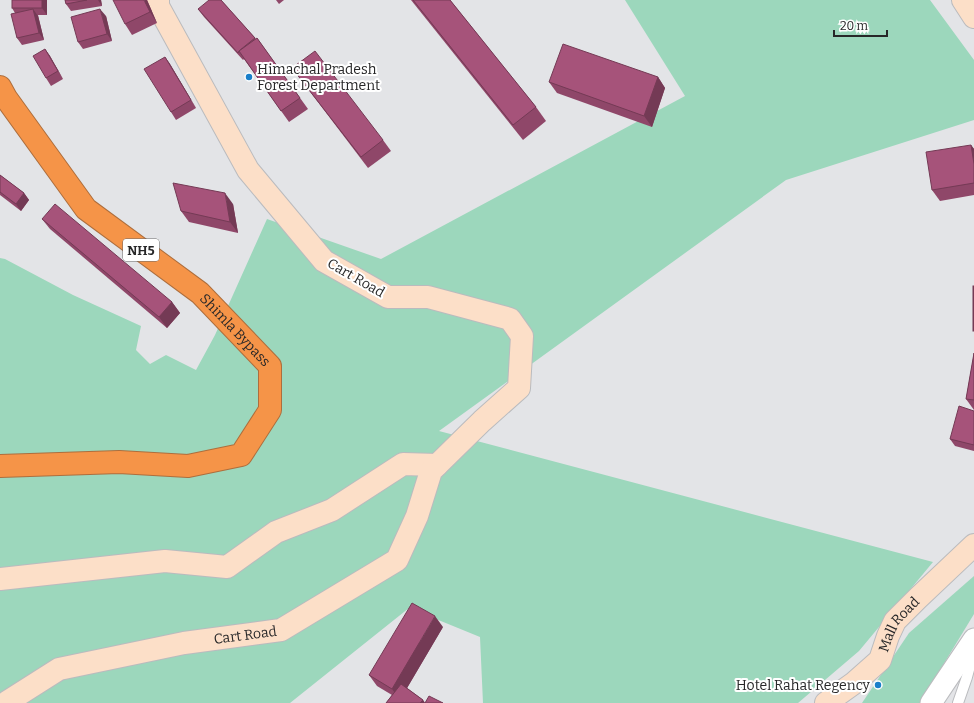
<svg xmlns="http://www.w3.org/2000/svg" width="974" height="703" viewBox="0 0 974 703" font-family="Bitter,serif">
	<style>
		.green { fill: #9cd7bc }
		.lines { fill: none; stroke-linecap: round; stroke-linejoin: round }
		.lane-casing { stroke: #babbbe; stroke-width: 12 }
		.street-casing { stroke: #babbbe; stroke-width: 23 }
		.secondary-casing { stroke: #babbbe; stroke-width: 24 }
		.highway-casing { stroke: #ad6e3d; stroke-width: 24 }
		.lane { stroke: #fff; stroke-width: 10 }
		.street { stroke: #fff; stroke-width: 21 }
		.secondary { stroke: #fcdfc8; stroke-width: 22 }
		.highway { stroke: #f59448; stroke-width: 22 }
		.wall { fill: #8f4769 }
		.shaded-wall { fill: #743a55 }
		.building { fill: #a6537a; stroke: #743a55 }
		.poi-dot { fill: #1a7fca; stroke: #fff; stroke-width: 1.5 }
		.labels { text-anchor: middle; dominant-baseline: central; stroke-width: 4; stroke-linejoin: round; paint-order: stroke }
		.shield { fill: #fff; stroke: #686868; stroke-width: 1 }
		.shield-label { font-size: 13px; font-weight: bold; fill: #272728 }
		.poi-label { font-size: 14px; fill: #272728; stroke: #fff; text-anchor: start }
		.street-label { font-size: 14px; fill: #272728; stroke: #fff }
	</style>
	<rect width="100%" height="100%" fill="#e3e4e7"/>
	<!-- green -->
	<g class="green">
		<polygon points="625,0 930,0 974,60 974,120 786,180 439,431 933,562 859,651 798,703 483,703 480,637 409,608 290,703 0,703 0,258 5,259 73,295 141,326 136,350 150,364 166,355 196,370 215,335 267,219 381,259 685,96"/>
		<polygon points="974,576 974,614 920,703 862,703 909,633"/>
	</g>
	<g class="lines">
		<defs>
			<polyline id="lane" points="958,703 967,677 974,651"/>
			<polyline id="street" points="931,703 945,682 974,639"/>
			<g id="secondary">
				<polyline points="963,0 974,17"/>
				<polyline points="0,579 165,561 227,567 276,532 332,510 403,464 437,465"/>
				<path id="s1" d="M 7,703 L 7,702 L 59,669 L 184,643 L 281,630 L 397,560 L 417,516 L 431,471 L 482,421 L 519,388 L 522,336 L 510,319 L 428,297 L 388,297 L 324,261 L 248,170 L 158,6 L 158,0"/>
				<path id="s2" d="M 826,703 L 854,683 L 880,660 L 888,636 L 895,621 L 918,598 L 974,545"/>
			</g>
			<g id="highway">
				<path id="s3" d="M 0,87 L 6,98 L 86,209 L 200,293 L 270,366 L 270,410 L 241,455 L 188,466 L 119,462 L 0,466"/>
			</g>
		</defs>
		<!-- lane casing -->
		<use href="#lane" class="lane-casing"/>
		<!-- street casing -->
		<use href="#street" class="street-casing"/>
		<!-- secondary casing -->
		<use href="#secondary" class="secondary-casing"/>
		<!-- highway casing -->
		<use href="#highway" class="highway-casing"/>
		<!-- lane -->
		<use href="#lane" class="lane"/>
		<!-- street -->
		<use href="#street" class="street"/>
		<!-- secondary -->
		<use href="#secondary" class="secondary"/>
		<!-- highway -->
		<use href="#highway" class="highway"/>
	</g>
	<!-- wall -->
	<g class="wall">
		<polygon points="12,0 47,0 47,15 38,15 44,40 22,45 17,38 15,13 12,8"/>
		<polygon points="65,0 101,0 102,6 71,11 66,4"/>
		<polygon points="147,0 157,23 132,35 125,24"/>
		<polygon points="221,0 256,39 257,38 308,109 289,122 244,59 243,60 204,17 198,9"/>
		<polygon points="276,0 284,0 279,4"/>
		<polygon points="411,0 450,0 536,107 546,121 523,140"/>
		<polygon points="106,16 112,41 83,49 78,42"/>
		<polygon points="45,49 50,56 63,79 51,86 46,78"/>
		<polygon points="165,57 170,64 196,108 176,120 171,112"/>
		<polygon points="292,68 383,140 391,151 368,168"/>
		<polygon points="658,77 665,88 652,127 557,93 549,82"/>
		<polygon points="971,145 974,149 974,195 940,201 932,190"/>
		<polygon points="0,175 24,193 29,200 21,211 0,195"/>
		<polygon points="233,204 238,233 189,222 181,211"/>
		<polygon points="42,219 172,302 180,313 167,328 50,229"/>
		<polygon points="974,353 974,410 966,399"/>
		<polygon points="974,411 974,451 955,446 950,439"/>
		<polygon points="443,627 407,688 423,700 425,703 386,703 392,695 377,686 369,675"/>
	</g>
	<!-- shaded-wall -->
	<g class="shaded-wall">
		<polygon points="42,0 47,0 47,15 42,8"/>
		<polygon points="98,0 101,0 102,6"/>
		<polygon points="144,0 147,0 157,23 150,12"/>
		<polygon points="33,9 38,16 44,40 39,33"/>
		<polygon points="100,9 106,16 112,41 107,34"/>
		<polygon points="45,49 50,56 63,79 58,71"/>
		<polygon points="165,57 170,64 196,108 191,100"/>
		<polygon points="658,77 665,88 652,127 644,116"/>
		<polygon points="971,145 974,149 974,164"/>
		<polygon points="24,193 29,200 21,211 16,204"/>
		<polygon points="225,193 233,204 238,233 230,222"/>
		<polygon points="172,302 180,313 167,328 159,317"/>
		<polygon points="435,616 443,627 400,700 392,689"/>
		<polygon points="423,700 425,703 420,703"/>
	</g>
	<!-- building -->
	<g class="building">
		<rect x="12" y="0" width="30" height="8"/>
		<polygon points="65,0 87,0 66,4"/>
		<polygon points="113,0 144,0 150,12 125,24"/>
		<polygon points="209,0 221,0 255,38 245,46 239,51 238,53 198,9"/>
		<polygon points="413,0 450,0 536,107 513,125"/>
		<polygon points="33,9 39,33 17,38 11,14"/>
		<polygon points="100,9 107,34 78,42 71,17"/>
		<polygon points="257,38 300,98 281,111 239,51"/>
		<polygon points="563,44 658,77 644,116 549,82"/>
		<polygon points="45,49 58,71 46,78 33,56"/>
		<polygon points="315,51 383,140 361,157 292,68"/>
		<polygon points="165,57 191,100 171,112 144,69"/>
		<polygon points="971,145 974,164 974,183 932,190 926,152"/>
		<polygon points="0,175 24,193 16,204 0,192"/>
		<polygon points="173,183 225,193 230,222 181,211"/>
		<polygon points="55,204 172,302 159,317 42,219"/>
		<rect x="973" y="286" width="1" height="45"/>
		<polygon points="974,353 974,400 966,399"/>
		<polygon points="959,406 974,411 974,445 950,439"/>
		<polygon points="412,603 435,616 392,689 369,675"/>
		<polygon points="401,684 423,700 420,703 386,703"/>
		<polygon points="429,696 443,703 425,703"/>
	</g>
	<!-- markers -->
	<g class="poi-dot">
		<circle cx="249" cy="77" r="4"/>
		<circle cx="878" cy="685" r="4"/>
	</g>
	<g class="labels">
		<!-- shield labels -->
		<rect class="shield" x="123" y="239" width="36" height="22" rx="3"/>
		<g class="shield-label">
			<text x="141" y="250">NH5</text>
		</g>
		<!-- poi labels -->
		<g class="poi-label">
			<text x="257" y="69">Himachal Pradesh<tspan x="257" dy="16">Forest Department</tspan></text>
			<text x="870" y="685" text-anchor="end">Hotel Rahat Regency</text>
		</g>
		<!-- street labels -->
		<g class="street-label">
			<text transform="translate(356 278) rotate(30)">Cart Road</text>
			<text stroke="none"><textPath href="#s3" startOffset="342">Shimla Bypass</textPath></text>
			<text stroke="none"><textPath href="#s2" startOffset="110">Mall Road</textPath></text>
			<text stroke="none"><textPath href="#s1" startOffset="252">Cart Road</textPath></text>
		</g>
	</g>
	<!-- scale -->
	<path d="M834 30v6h53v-6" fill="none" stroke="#272728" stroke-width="2"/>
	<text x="840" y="30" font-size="12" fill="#272728" stroke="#ffffff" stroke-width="3" paint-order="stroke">20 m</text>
</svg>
